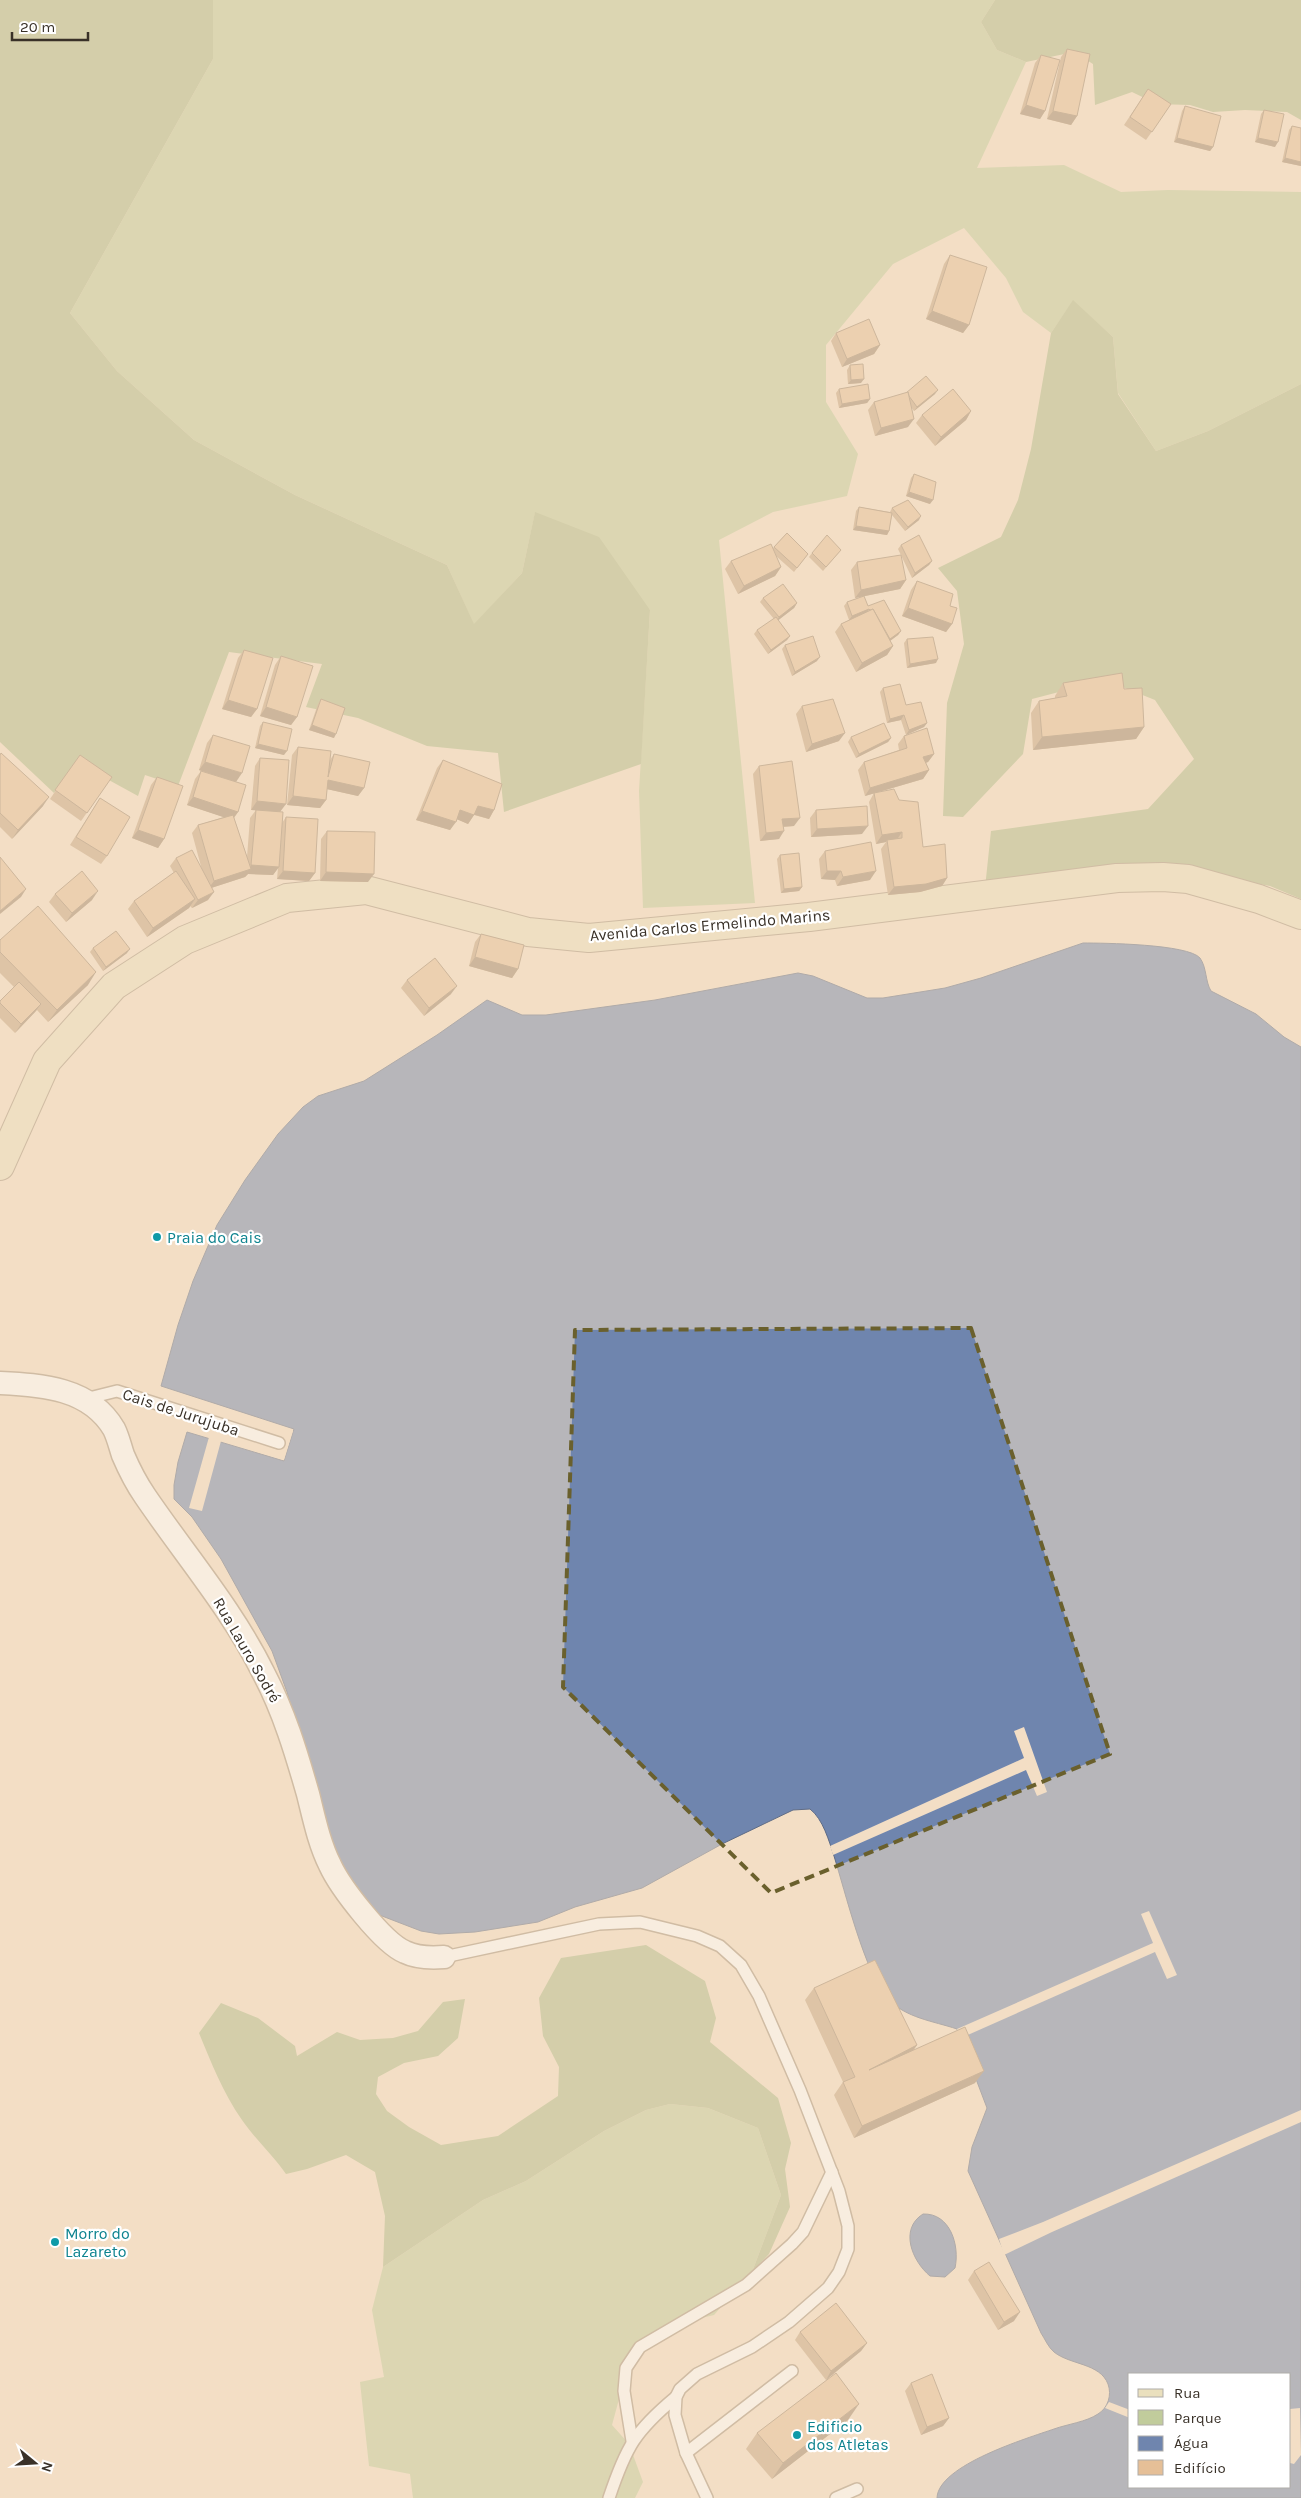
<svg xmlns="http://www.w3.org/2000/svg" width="1301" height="2498" viewBox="0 0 1301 2498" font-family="Karla,sans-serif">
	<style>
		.green { fill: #c1cc9c }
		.forest { fill: #afba89 }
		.water { fill: #6f85ae; stroke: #5f6c86; fill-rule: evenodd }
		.pier { fill: #f3dec5 }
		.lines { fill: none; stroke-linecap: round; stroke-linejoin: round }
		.lane-casing { stroke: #a7937c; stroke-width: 14 }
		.street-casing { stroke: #a7937c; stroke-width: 25 }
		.secondary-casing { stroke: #a7937c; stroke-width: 30 }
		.lane { stroke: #fff; stroke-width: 11 }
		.street { stroke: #fff; stroke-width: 22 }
		.secondary { stroke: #eae0be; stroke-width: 28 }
		.wall { fill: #c5a482 }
		.shaded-wall { fill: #a0866a }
		.building { fill: #e5bf97; stroke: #a0866a }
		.marked { fill: none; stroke: #6a602d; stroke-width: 4; stroke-dasharray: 10 6; stroke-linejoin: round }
		.culture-dot { fill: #0f9aa8; stroke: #fff; stroke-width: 2 }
		.labels { text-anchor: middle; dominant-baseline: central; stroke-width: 4.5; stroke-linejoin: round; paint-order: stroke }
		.street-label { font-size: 16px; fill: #393128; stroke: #fff }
		.culture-label { font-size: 16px; fill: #0d838f; stroke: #fff; text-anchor: start }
	</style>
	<rect width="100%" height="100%" fill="#f3dec5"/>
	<!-- green -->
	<g class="green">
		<polygon points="213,0 995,0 981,22 997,50 1026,62 977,168 1064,165 1121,192 1168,190 1301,192 1301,384 1208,431 1156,451 1118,393 1113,337 1073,301 1051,333 1023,312 1006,278 964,228 893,264 826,345 826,402 858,454 847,496 773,512 719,540 755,903 643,908 639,791 650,610 535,513 522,573 474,625 447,565 295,495 194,440 117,371 70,313 213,59"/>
		<polygon points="670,2104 708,2108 758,2128 781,2195 752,2272 714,2315 680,2323 651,2338 626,2373 612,2425 629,2444 643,2482 635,2498 413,2498 410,2474 369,2466 360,2382 384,2377 372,2310 383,2267 483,2200 526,2181 604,2131 646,2110"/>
	</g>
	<!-- forest -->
	<g class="forest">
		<polygon points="0,0 213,0 213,59 70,313 117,371 194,440 295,495 447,565 474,624 522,573 535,512 599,537 650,610 641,764 504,812 498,753 427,746 358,718 306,707 322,664 229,652 178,786 145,775 138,796 76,762 54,793 0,742"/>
		<polygon points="995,0 1301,0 1301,120 1287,112 1245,110 1213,112 1190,105 1157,104 1132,92 1095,105 1093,64 1074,52 1026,62 997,50 981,22"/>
		<polygon points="1073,300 1113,337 1118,394 1156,451 1208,431 1301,384 1301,899 1270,886 1177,869 985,888 991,831 1148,809 1194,759 1155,700 1105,680 1032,699 1023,754 963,817 943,816 947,703 964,644 957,591 938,568 1001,537 1018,500 1031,449 1051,333"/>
		<path d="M 646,1945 L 705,1981 L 716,2018 L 710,2042 L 778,2098 L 791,2143 L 785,2169 L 790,2207 L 769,2254 L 752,2272 L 781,2195 L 758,2128 L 708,2108 L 670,2104 L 646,2110 L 604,2131 L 526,2181 L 483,2200 L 383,2267 L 385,2216 L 375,2172 L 346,2155 L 307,2169 L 286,2174 C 273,2155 255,2139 242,2120 C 223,2093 211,2062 199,2033 L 221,2003 L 258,2018 L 295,2046 L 297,2056 L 337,2032 L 360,2040 L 393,2038 L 418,2031 L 443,2002 L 465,1999 L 458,2038 L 438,2056 L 404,2063 L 378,2077 L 376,2094 L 387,2111 L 409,2127 L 441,2145 L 498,2136 L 558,2096 L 559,2067 L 543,2036 L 539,1998 L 561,1958 Z"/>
	</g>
	<!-- water -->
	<g class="water">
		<path d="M 1083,943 C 1103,943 1188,944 1200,958 C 1207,968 1205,981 1211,991 L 1256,1014 L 1284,1037 L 1301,1047 L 1301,2498 L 937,2498 C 938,2465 1028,2438 1054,2429 C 1068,2424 1086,2422 1098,2414 C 1108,2408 1112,2395 1108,2384 C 1100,2363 1070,2365 1054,2352 C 1048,2347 1045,2339 1041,2333 L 968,2171 L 972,2147 L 987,2108 L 957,2029 C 933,2021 906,2018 888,1999 C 865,1974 845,1891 834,1856 C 829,1841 823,1819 810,1809 L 793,1810 L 722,1844 L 642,1888 L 575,1907 L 538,1922 L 475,1932 L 439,1934 L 421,1931 L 369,1911 L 341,1878 L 287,1692 L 272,1651 L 221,1559 L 192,1517 L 174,1499 L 174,1485 L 178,1462 L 187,1432 L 284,1461 L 294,1429 L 161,1386 L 178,1325 L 193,1281 L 217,1225 L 245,1180 L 278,1134 L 303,1107 L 318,1096 L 364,1081 L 437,1035 L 487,1000 L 522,1015 L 546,1015 L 655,1000 L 798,973 L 813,976 L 867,998 L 883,998 L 945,988 L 981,978 ZM 1130,2374 L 1290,2374 L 1290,2487 L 1130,2487 Z"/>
		<path d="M 923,2214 C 950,2213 960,2245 955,2268 L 945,2277 L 930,2276 C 912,2261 899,2229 923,2214 Z"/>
	</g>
	<!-- pier -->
	<g class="pier">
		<polygon points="269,1424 293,1431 284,1460 221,1441 202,1511 189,1508 209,1437 186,1430 282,1458 291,1431"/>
		<polygon points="1024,1727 1047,1792 1037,1796 1026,1770 833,1855 830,1846 1024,1758 1014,1731"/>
		<polygon points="1149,1911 1177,1975 1167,1979 1155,1952 961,2038 957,2029 1153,1943 1141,1914"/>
		<polygon points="1301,2110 1301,2122 1052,2232 1004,2255 999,2239 1043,2222"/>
		<polygon points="1109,2402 1130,2410 1130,2418 1105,2408"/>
		<polygon points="1300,2408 1301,2455 1294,2464 1290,2463 1290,2409"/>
	</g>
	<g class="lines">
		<defs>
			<g id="lane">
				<polyline points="85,1399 117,1391 279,1443"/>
				<polyline points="444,1957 599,1924 640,1922 697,1936 720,1946 741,1965 759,1996 800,2090 839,2191 848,2226 848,2249 839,2272 828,2288 789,2322 752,2347 697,2374 680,2389 676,2397 675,2415 686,2453 707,2498"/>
				<polyline points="632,2441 624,2391 626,2368 640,2347 746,2285 792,2244 803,2232 832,2172"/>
				<polyline points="686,2453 792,2371"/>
				<path d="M 609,2498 C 626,2447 635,2431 676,2397"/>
				<polyline points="836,2498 857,2489"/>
			</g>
			<path id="street" d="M 0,1383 C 42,1385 90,1388 114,1429 C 118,1437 120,1446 123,1455 C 129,1469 136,1483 145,1496 C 185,1555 232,1609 264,1674 C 284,1712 296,1752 308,1794 C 314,1818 319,1843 330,1865 C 340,1887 383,1943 405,1952 C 417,1958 431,1958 444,1957"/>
			<polyline id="secondary" points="0,1166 47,1061 114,986 185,940 287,898 366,890 528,932 589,938 809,917 1117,878 1163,877 1188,879 1259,899 1301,915"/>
		</defs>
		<!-- lane casing -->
		<use href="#lane" class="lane-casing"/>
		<!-- street casing -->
		<use href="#street" class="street-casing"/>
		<!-- secondary casing -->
		<use href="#secondary" class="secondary-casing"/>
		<!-- lane -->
		<use href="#lane" class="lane"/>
		<!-- street -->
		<use href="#street" class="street"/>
		<!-- secondary -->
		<use href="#secondary" class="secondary"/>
	</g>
	<!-- wall -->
	<g class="wall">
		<polygon points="1067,49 1077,116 1071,125 1047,119 1061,57"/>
		<polygon points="1041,55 1045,111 1040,119 1020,114 1035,63"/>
		<polygon points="1148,89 1171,104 1146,140 1124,125"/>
		<polygon points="1185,106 1213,147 1210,151 1174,142 1182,111"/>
		<polygon points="1264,110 1275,147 1255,142 1261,114"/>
		<polygon points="1292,126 1301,128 1301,166 1282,162 1289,130"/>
		<polygon points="950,255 969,325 963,333 926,319 944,264"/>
		<polygon points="836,333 880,345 874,354 842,367 831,341"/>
		<polygon points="850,365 861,383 848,384 847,370"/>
		<polygon points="839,389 870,399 867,403 839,408 836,393"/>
		<polygon points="935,394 914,411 911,407 908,427 875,436 868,410 874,402"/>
		<polygon points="971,411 966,420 935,446 916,423 922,415"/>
		<polygon points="914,474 930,504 906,496 911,478"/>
		<polygon points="859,507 890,512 892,508 919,520 905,531 892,515 889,531 887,535 853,530 856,511"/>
		<polygon points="787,533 808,554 794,572 776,556 781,567 775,576 738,594 725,569 731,561 773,548"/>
		<polygon points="901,545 932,561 929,565 912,578 898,549"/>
		<polygon points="841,550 823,571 809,557 812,553"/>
		<polygon points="857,562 906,580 900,589 855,598 851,570"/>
		<polygon points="917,581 950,606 952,624 946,632 902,616 911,590"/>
		<polygon points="763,598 797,603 794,608 778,620 790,636 787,640 768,654 754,634 757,630 774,619 760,602"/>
		<polygon points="847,602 868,606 901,631 898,635 890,641 893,646 887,655 856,672 835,632 841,624 849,620 844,606"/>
		<polygon points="907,639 936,663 907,668 904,643"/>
		<polygon points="785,645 817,661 792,676 782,649"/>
		<polygon points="244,650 257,709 251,717 222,709 238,658"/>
		<polygon points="281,656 297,717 291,725 260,716 275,665"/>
		<polygon points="1063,683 1124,689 1144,727 1136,739 1033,750 1031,713 1039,701 1055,698 1055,696"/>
		<polygon points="883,688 927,723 924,727 906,735 901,720 887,723 880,692"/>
		<polygon points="321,699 334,738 309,730 318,704"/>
		<polygon points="802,706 839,741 806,752 796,714"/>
		<polygon points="263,722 284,755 255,748 260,726"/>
		<polygon points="213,735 236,782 213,775 238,812 234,818 247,857 250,818 256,810 282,823 286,817 315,873 309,881 277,879 278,868 273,875 248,874 245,877 211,888 208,900 192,908 190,906 189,908 147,937 128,909 134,901 174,873 170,866 176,858 202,870 192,833 198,825 224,817 187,805 195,779 201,771 199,770 207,743"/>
		<polygon points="904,736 934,754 928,762 926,763 929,770 923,779 865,796 858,770 864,762 899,750 898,744"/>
		<polygon points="851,737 891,738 888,742 856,758 848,742"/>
		<polygon points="298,747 330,760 334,754 364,788 358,796 327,789 326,800 320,808 287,805 292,755"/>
		<polygon points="0,755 43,806 12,839 0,827"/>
		<polygon points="80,755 112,777 81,821 50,799"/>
		<polygon points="260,758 280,812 251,810 255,766"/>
		<polygon points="443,760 494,810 489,819 474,815 468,824 457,819 450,830 416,820 437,768"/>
		<polygon points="759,766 794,826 784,827 779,839 760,841 753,774"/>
		<polygon points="157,777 164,839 158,848 132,838 151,785"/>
		<polygon points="874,793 899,800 923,847 947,878 942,886 920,892 888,895 881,849 886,842 876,844 869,802"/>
		<polygon points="100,798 107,856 101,864 70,845"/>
		<polygon points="816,810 862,834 811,837 810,818"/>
		<polygon points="327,831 368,882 320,881 321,839"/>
		<polygon points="825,851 870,880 837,886 835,880 821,879 819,859"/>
		<polygon points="780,855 802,887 799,891 781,893 777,859"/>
		<polygon points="55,894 92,900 66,922 49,902"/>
		<polygon points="481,934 518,969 512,978 469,966 475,942"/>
		<polygon points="0,940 88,985 48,1022 37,1010 15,1033 0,1018 0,1001 14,987 0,973"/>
		<polygon points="93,948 127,953 103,971 90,952"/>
		<polygon points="407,980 451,994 424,1016 401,988"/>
		<polygon points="814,1988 917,2045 913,2051 975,2083 854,2138 834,2095 843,2082 805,2000"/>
		<polygon points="974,2271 1014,2321 998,2330 968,2280"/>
		<polygon points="800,2332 867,2343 861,2351 826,2380 795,2340"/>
		<polygon points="911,2383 949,2418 943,2426 921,2435 905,2391"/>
		<polygon points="848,2420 772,2479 746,2449 757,2433"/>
	</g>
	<!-- shaded-wall -->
	<g class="shaded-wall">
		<polygon points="1026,105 1045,111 1040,119 1020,114"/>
		<polygon points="1053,111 1077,116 1071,125 1047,119"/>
		<polygon points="1177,138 1213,147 1210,151 1174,142"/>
		<polygon points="1258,138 1278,142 1275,147 1255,142"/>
		<polygon points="1285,158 1301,162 1301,166 1282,162"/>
		<polygon points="932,311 969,325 963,333 926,319"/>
		<polygon points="880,345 874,354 842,367 847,359"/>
		<polygon points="864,379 861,383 848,384 851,380"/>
		<polygon points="938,390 935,394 914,411 917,407"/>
		<polygon points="870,399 867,403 839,408 842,404"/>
		<polygon points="971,411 966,420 935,446 941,437"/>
		<polygon points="914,419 908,427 875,436 881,428"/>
		<polygon points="909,492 933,500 930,504 906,496"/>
		<polygon points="921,516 919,520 905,531 908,527"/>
		<polygon points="856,526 889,531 887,535 853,530"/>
		<polygon points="932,561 929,565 912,578 915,573"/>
		<polygon points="781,567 775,576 738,594 744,586"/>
		<polygon points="906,580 900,589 855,598 861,590"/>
		<polygon points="797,603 794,608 776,622 779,617"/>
		<polygon points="908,608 952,624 946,632 902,616"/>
		<polygon points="869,609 866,613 849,620 852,616"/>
		<polygon points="901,631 898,635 883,646 886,642"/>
		<polygon points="790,636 787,640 768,654 771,650"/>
		<polygon points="893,646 887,655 856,672 862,663"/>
		<polygon points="820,657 817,661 792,676 795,672"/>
		<polygon points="938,659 936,663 907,668 910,664"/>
		<polygon points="228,700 257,709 251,717 222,709"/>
		<polygon points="266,707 297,717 291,725 260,716"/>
		<polygon points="904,715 901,720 887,723 890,719"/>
		<polygon points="927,723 924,727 906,735 909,730"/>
		<polygon points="312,725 336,734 334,738 309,730"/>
		<polygon points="1144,727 1136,739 1033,750 1042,737"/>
		<polygon points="845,733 839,741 806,752 812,744"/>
		<polygon points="891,738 888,742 856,758 859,754"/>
		<polygon points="258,744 287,751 284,755 255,748"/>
		<polygon points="934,754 928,762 918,765 923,757"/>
		<polygon points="205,762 242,773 236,782 199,770"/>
		<polygon points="929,770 923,779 865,796 870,788"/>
		<polygon points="328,780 364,788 358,796 322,788"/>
		<polygon points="293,796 326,800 320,808 287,805"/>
		<polygon points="49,797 43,806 12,839 18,830"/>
		<polygon points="193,797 238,812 232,820 187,805"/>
		<polygon points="257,801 286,804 280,812 251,810"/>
		<polygon points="478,806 494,810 489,819 472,814"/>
		<polygon points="460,810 474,815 468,824 454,818"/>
		<polygon points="422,811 456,822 450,830 416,820"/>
		<polygon points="800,818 794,826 777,827 782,819"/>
		<polygon points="868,826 862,834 811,837 817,829"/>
		<polygon points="138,830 164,839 158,848 132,838"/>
		<polygon points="784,831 779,839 760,841 766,833"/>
		<polygon points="902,832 896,841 887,840 886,842 876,844 882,835"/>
		<polygon points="251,865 279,867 273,875 248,874 245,877 208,889 214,881 248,870"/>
		<polygon points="283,871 315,873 309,881 277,879"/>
		<polygon points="827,871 841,871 835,880 821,879"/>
		<polygon points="876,871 870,880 837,886 843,877"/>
		<polygon points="326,872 374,874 368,882 320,881"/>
		<polygon points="947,878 942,886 920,892 888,895 894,887"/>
		<polygon points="802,887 799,891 781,893 784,889"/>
		<polygon points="26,889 21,897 0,914 0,911"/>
		<polygon points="98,891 92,900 66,922 72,913"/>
		<polygon points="214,892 208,900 192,908 198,900"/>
		<polygon points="195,899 189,908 147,937 153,928"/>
		<polygon points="130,949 127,953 103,971 106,967"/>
		<polygon points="475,957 518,969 512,978 469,966"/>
		<polygon points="96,972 88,985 48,1022 57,1010"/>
		<polygon points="457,986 451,994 424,1016 429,1008"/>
		<polygon points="41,1004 35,1012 15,1033 21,1024"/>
		<polygon points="917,2045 908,2057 869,2070"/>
		<polygon points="984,2071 975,2083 854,2138 862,2126"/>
		<polygon points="1020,2312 1014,2321 998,2330 1004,2322"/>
		<polygon points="867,2343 861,2351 826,2380 831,2371"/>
		<polygon points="859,2404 848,2420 772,2479 783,2463"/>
		<polygon points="949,2418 943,2426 921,2435 927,2427"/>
	</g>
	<!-- building -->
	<g class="building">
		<polygon points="1067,49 1090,54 1077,116 1053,111"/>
		<polygon points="1041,55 1060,60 1045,111 1026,105"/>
		<polygon points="1148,89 1171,104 1152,132 1130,117"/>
		<polygon points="1185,106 1221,116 1213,147 1177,138"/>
		<polygon points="1264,110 1284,114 1278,142 1258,138"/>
		<polygon points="1292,126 1301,128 1301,162 1285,158"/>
		<polygon points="950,255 987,267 969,325 932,311"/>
		<polygon points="869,319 880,345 847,359 836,333"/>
		<polygon points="863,364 864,379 851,380 850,365"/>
		<polygon points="926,376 938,390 917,407 909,396 908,392 906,393"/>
		<polygon points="868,384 870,399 842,404 839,389"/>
		<polygon points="953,389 971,411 941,437 922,415"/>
		<polygon points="908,392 914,419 881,428 874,402"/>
		<polygon points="914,474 936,482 933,500 909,492"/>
		<polygon points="908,500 921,516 908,527 892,508"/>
		<polygon points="859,507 892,513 889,531 856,526"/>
		<polygon points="787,533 808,554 797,568 774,547"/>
		<polygon points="827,535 841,550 826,567 812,553"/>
		<polygon points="919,535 932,561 915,573 901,545"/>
		<polygon points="771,544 781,567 744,586 731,561"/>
		<polygon points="901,555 906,580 861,590 857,562"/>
		<polygon points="917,581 953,594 950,606 957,608 952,624 908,608"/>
		<polygon points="783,584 797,603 779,617 763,598"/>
		<polygon points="864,596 868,606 884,600 901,631 890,639 873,609 870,610 869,609 852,616 847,602"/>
		<polygon points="873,609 893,646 862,663 841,624"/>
		<polygon points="776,617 790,636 771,650 757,630"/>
		<polygon points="813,636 820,657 795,672 785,645"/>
		<polygon points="933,637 938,659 910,664 907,639"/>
		<polygon points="244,650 273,658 257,709 228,700"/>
		<polygon points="281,656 313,666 297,717 266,707"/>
		<polygon points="1122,673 1124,689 1142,688 1144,727 1042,737 1039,701 1067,696 1063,683"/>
		<polygon points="900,684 906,705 921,702 927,723 909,730 904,715 890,719 883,688"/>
		<polygon points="321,699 345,708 336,734 312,725"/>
		<polygon points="833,699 845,733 812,744 802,706"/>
		<polygon points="263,722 292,729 287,751 258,744"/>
		<polygon points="884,723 891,738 859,754 851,737"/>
		<polygon points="927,728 934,754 923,757 929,770 870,788 864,762 907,748 904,736"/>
		<polygon points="213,735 250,746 242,773 205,762"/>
		<polygon points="298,747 331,751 328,777 334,754 370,762 364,788 328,780 326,800 293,796"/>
		<polygon points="1,753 49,797 18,830 0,813 0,755"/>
		<polygon points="80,755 112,777 87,813 55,790"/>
		<polygon points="260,758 289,760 286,804 257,801"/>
		<polygon points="443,760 502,784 494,810 478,806 474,815 460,810 456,822 422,811"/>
		<polygon points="792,761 800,818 782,819 784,831 766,833 759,766"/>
		<polygon points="201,771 246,785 238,812 193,797"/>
		<polygon points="157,777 183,786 164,839 138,830"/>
		<polygon points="894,789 899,800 918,802 923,847 945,844 947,878 926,884 894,887 887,840 902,838 902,832 882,835 874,793"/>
		<polygon points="100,798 130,817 107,856 76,837"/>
		<polygon points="867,806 868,826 817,829 816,810"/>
		<polygon points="256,810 283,812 279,867 251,865"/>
		<polygon points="233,815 251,869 214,881 198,825"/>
		<polygon points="286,817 318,819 315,873 283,871"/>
		<polygon points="327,831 375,832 374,874 326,872"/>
		<polygon points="871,842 876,871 843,877 841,871 827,871 825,851"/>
		<polygon points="192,850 214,892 198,900 176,858"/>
		<polygon points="799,853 802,887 784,889 780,855"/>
		<polygon points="0,857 26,889 0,911"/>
		<polygon points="82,871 98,891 72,913 55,894"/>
		<polygon points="176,871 195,899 153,928 134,901"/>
		<polygon points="38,906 96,972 57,1010 0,952 0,940"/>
		<polygon points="116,931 130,949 106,967 93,948"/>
		<polygon points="481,934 524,945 518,969 475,957"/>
		<polygon points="435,958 457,986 429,1008 407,980"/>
		<polygon points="19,982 41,1004 21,1024 0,1003 0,1001"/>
		<polygon points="875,1960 917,2045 869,2070 965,2027 984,2071 862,2126 843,2082 855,2077 814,1988"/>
		<polygon points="989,2262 1020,2312 1004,2322 974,2271"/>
		<polygon points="836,2303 867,2343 831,2371 800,2332"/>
		<polygon points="836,2373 859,2404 783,2463 757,2433"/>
		<polygon points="932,2374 949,2418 927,2427 911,2383"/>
	</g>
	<!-- marked area -->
	<path d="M0 0H1301V2498H0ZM 971,1328 L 1110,1754 L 771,1893 L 563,1687 L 575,1330 Z" fill="#f3dec5" fill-opacity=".55" fill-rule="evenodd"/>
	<path class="marked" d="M 971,1328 L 1110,1754 L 771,1893 L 563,1687 L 575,1330 Z"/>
	<!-- markers -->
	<g class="culture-dot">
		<circle cx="157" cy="1237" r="5"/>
		<circle cx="55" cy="2242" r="5"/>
		<circle cx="797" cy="2435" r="5"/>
	</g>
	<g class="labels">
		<!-- street labels -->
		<g class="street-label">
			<text transform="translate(710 925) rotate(-5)">Avenida Carlos Ermelindo Marins</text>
			<text transform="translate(181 1412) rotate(18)">Cais de Jurujuba</text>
			<text transform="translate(247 1650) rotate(60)">Rua Lauro Sodré</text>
		</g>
		<!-- culture labels -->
		<g class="culture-label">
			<text x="167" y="1237">Praia do Cais</text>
			<text x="65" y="2233">Morro do<tspan x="65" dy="18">Lazareto</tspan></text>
			<text x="807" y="2426">Edificio<tspan x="807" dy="18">dos Atletas</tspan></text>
		</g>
	</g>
	<!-- legend -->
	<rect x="1128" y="2373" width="162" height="115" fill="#ffffff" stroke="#b0ada9"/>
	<rect x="1138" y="2389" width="25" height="8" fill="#eae0be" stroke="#b0ada9"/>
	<text x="1174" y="2398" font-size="15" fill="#393128">Rua</text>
	<rect x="1138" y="2410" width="25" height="15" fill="#c1cc9c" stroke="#b0ada9"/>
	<text x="1174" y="2423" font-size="15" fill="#393128">Parque</text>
	<rect x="1138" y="2436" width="25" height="15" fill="#6f85ae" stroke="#b0ada9"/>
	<text x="1174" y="2448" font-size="15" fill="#393128">Água</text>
	<rect x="1138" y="2460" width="25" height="15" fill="#e5bf97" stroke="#b0ada9"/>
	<text x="1174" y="2473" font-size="15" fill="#393128">Edifício</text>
	<!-- north arrow -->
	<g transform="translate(35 2463) rotate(108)" stroke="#ffffff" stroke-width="4" paint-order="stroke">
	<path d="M0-4L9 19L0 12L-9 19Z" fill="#393128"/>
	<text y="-8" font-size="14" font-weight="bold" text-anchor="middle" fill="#393128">N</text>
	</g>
	<!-- scale -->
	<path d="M12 32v8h76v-8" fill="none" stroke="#393128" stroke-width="2.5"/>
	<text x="20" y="32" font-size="15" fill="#393128" stroke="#ffffff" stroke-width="4" paint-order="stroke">20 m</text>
</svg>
